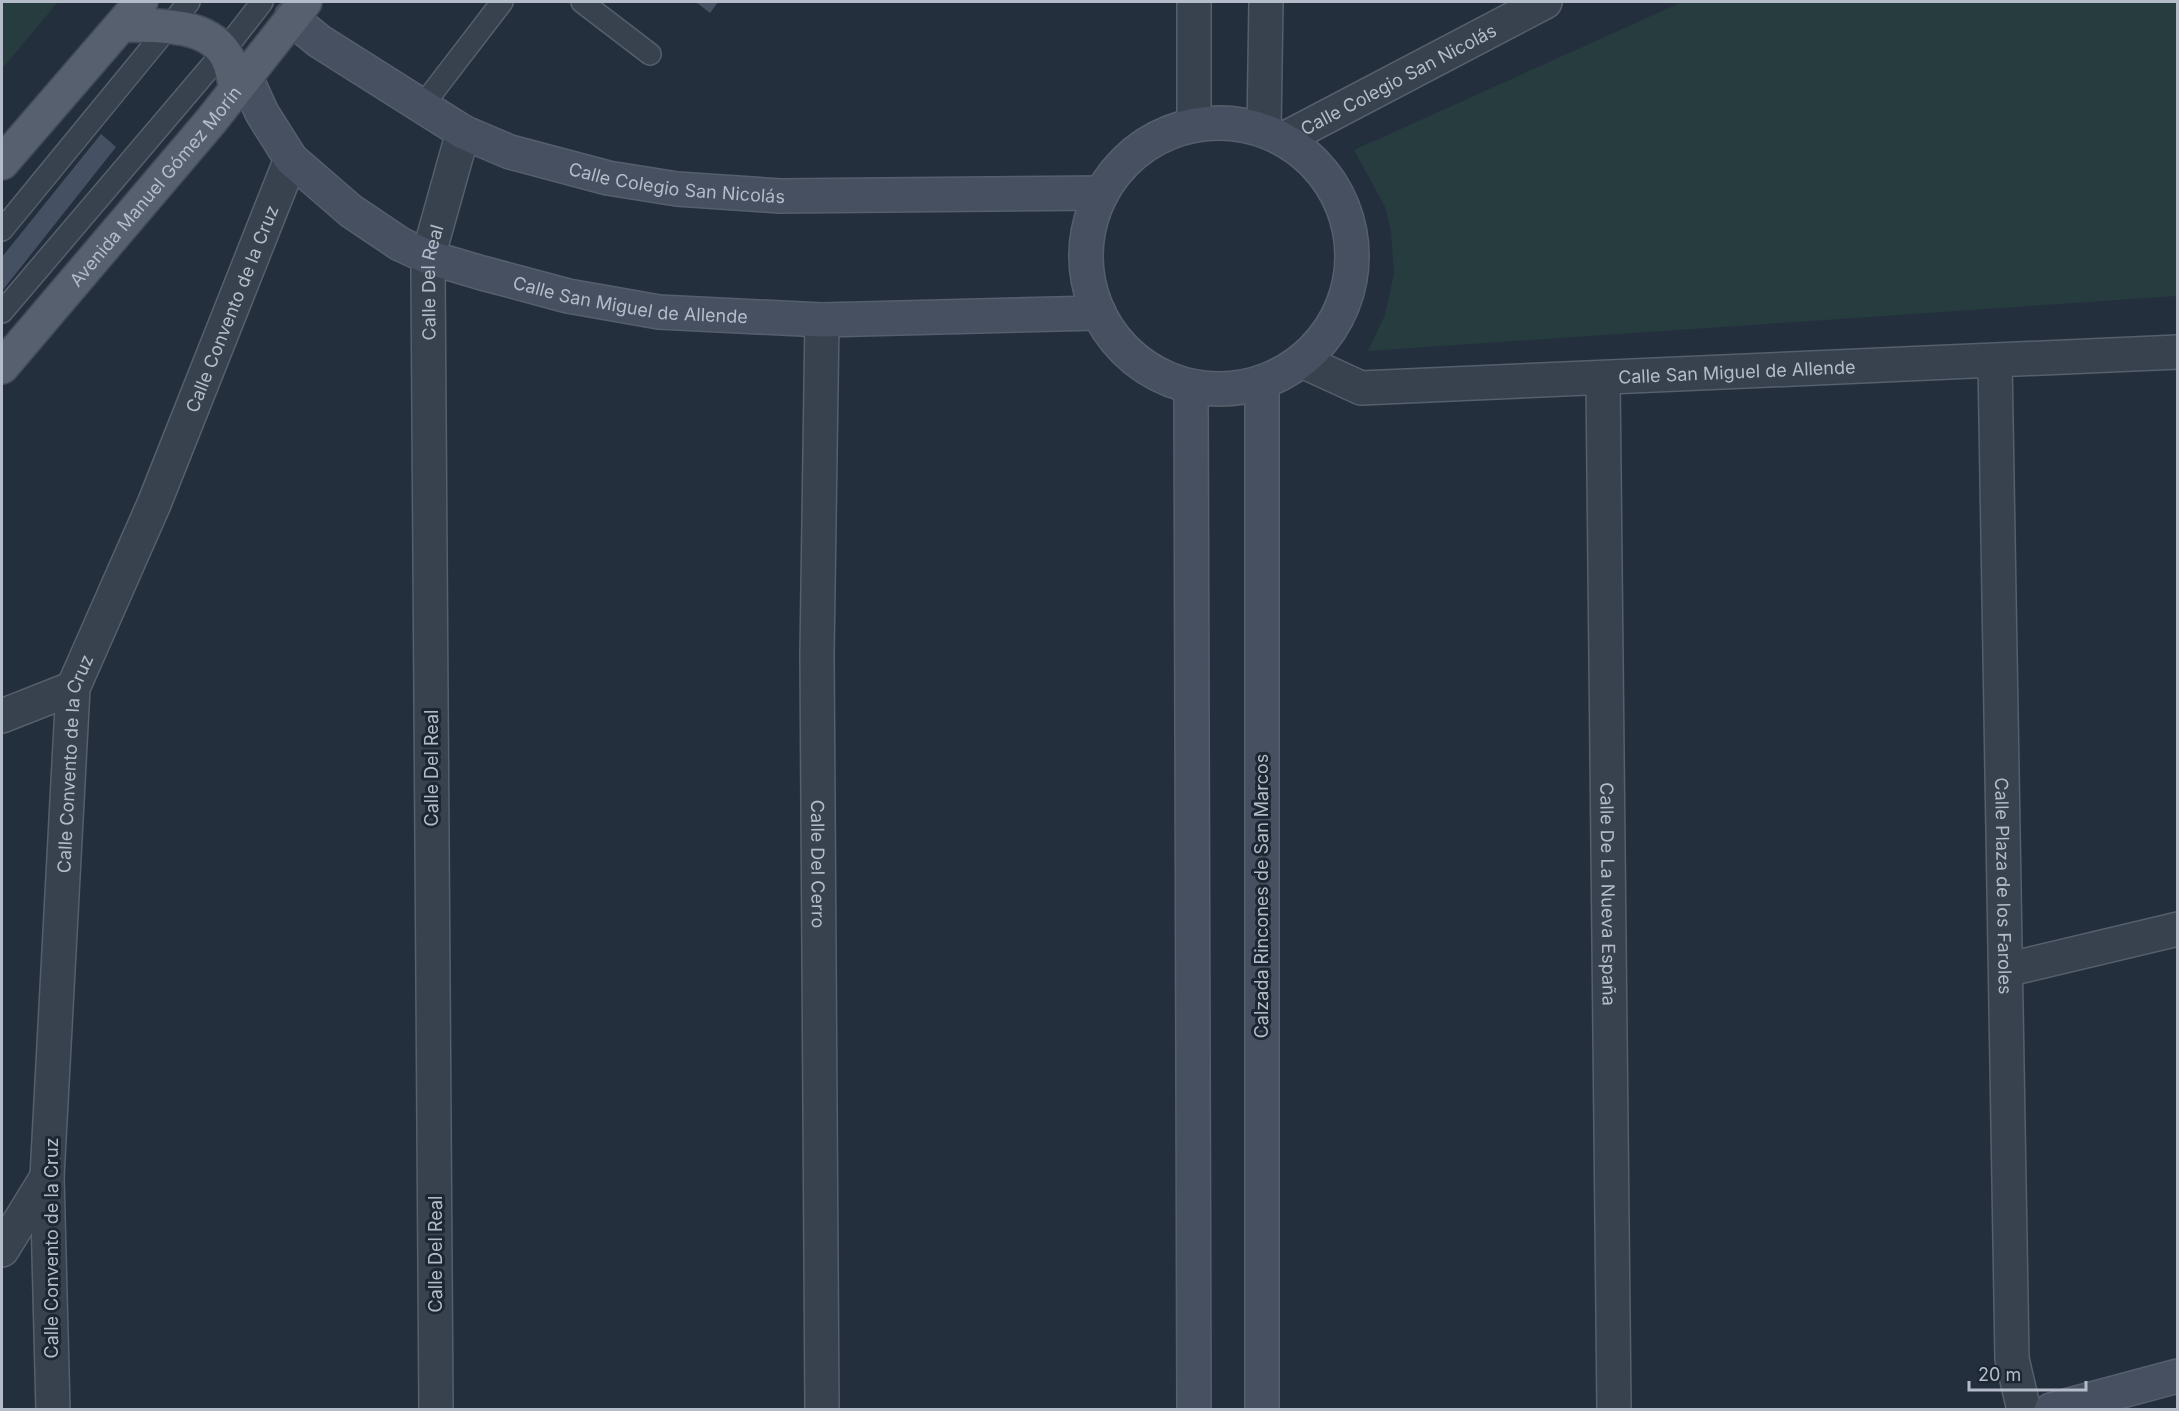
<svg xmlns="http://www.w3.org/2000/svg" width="2179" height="1411" viewBox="0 0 2179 1411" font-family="Inter,sans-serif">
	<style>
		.green { fill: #263c3f }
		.building { fill: #455162 }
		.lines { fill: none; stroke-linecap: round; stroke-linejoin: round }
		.lane-casing { stroke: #565f6c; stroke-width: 24 }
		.street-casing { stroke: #565f6c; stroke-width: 36 }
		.secondary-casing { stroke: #565f6c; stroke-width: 36 }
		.primary-casing { stroke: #414a57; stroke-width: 36 }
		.lane { stroke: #38414e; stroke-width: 21 }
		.street { stroke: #38414e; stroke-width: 33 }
		.secondary { stroke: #465061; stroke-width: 33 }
		.primary { stroke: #56606e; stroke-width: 33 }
		.labels { text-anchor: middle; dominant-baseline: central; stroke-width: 6; stroke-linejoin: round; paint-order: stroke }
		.street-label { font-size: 18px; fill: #b4bcc9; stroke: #1d2633 }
	</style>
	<rect width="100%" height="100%" fill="#242f3e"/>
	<!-- green -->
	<g class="green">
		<polygon points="2,2 58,2 2,69"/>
		<polygon points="1682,2 2177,2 2177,296 1368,351 1385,315 1394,273 1391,232 1385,207 1354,150"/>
	</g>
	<!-- building -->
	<g class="building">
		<polygon points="696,2 718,2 710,13"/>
		<polygon points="101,134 116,147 2,291 2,257"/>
	</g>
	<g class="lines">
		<defs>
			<g id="lane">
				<polyline points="582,2 650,54"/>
				<polyline points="423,105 502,2"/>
				<polyline points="2,230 189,2"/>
				<polyline points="2,312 224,51 262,2"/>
			</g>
			<g id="street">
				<polyline points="1194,125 1194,2"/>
				<polyline points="1264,130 1266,2"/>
				<path id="s1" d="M 1284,139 L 1545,2"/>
				<path id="s2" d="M 822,320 L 817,654 L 822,1410"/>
				<path id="s3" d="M 1302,361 L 1361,388 L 2178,352"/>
				<path id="s4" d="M 1995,361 L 2012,1359 L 2024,1410"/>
				<path id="s5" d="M 1603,378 L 1614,1410"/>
				<polyline points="2,716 73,688"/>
				<polyline points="2006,970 2178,929"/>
				<polyline points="2,1250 47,1177"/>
				<path id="s6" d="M 53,1410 L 47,1177 L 73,688 L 154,504 L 291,159"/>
				<path id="s7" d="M 436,1410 L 428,273 L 428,257 L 463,132"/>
			</g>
			<g id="secondary">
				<path id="s8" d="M 291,18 L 319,41 L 463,132 L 510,152 L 608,178 L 677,189 L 780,196 L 1102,193"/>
				<path id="s9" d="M 246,78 L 262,113 L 291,159 L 351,211 L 400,244 L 428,257 L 482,273 L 568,296 L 659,312 L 822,320 L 1099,313"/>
				<circle cx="1219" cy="256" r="133"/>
				<polyline points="1262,383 1262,1410"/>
				<polyline points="1191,387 1194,1410"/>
				<polyline points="2051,1410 2178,1376"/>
			</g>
			<g id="primary">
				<path d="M 122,25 C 154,26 203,22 224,52 C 232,63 233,76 236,89"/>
				<polyline points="2,163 141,2"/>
				<path id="s10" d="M 2,367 L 211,121 L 305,2"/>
			</g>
		</defs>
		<!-- lane casing -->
		<use href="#lane" class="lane-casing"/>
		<!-- street casing -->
		<use href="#street" class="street-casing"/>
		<!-- secondary casing -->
		<use href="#secondary" class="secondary-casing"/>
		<!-- primary casing -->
		<use href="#primary" class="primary-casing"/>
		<!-- lane -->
		<use href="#lane" class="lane"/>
		<!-- street -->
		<use href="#street" class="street"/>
		<!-- secondary -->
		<use href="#secondary" class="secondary"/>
		<!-- primary -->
		<use href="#primary" class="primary"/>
	</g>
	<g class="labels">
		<!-- street labels -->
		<g class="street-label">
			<text stroke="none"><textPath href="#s1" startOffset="129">Calle Colegio San Nicolás</textPath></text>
			<text stroke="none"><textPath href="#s8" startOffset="428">Calle Colegio San Nicolás</textPath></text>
			<text stroke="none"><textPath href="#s10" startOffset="237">Avenida Manuel Gómez Morín</textPath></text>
			<text stroke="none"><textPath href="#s7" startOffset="1128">Calle Del Real</textPath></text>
			<text stroke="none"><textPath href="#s9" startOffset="470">Calle San Miguel de Allende</textPath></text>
			<text stroke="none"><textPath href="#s6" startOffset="1134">Calle Convento de la Cruz</textPath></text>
			<text stroke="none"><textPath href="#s3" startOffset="441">Calle San Miguel de Allende</textPath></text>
			<text stroke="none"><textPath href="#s6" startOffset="648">Calle Convento de la Cruz</textPath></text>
			<text transform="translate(431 768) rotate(-90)">Calle Del Real</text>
			<text stroke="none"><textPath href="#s2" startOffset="544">Calle Del Cerro</textPath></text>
			<text stroke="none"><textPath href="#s4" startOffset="525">Calle Plaza de los Faroles</textPath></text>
			<text stroke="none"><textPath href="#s5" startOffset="516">Calle De La Nueva España</textPath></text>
			<text transform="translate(1261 896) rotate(-90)">Calzada Rincones de San Marcos</text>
			<text transform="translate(51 1248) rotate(-90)">Calle Convento de la Cruz</text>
			<text transform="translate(435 1254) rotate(-90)">Calle Del Real</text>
		</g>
	</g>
	<!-- border -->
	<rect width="2179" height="1411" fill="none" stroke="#b4bcc9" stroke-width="6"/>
	<!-- scale -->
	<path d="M1969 1381v9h117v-9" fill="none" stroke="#b4bcc9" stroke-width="3"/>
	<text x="1978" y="1381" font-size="18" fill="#b4bcc9" stroke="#1d2633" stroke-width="4.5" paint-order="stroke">20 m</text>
</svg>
